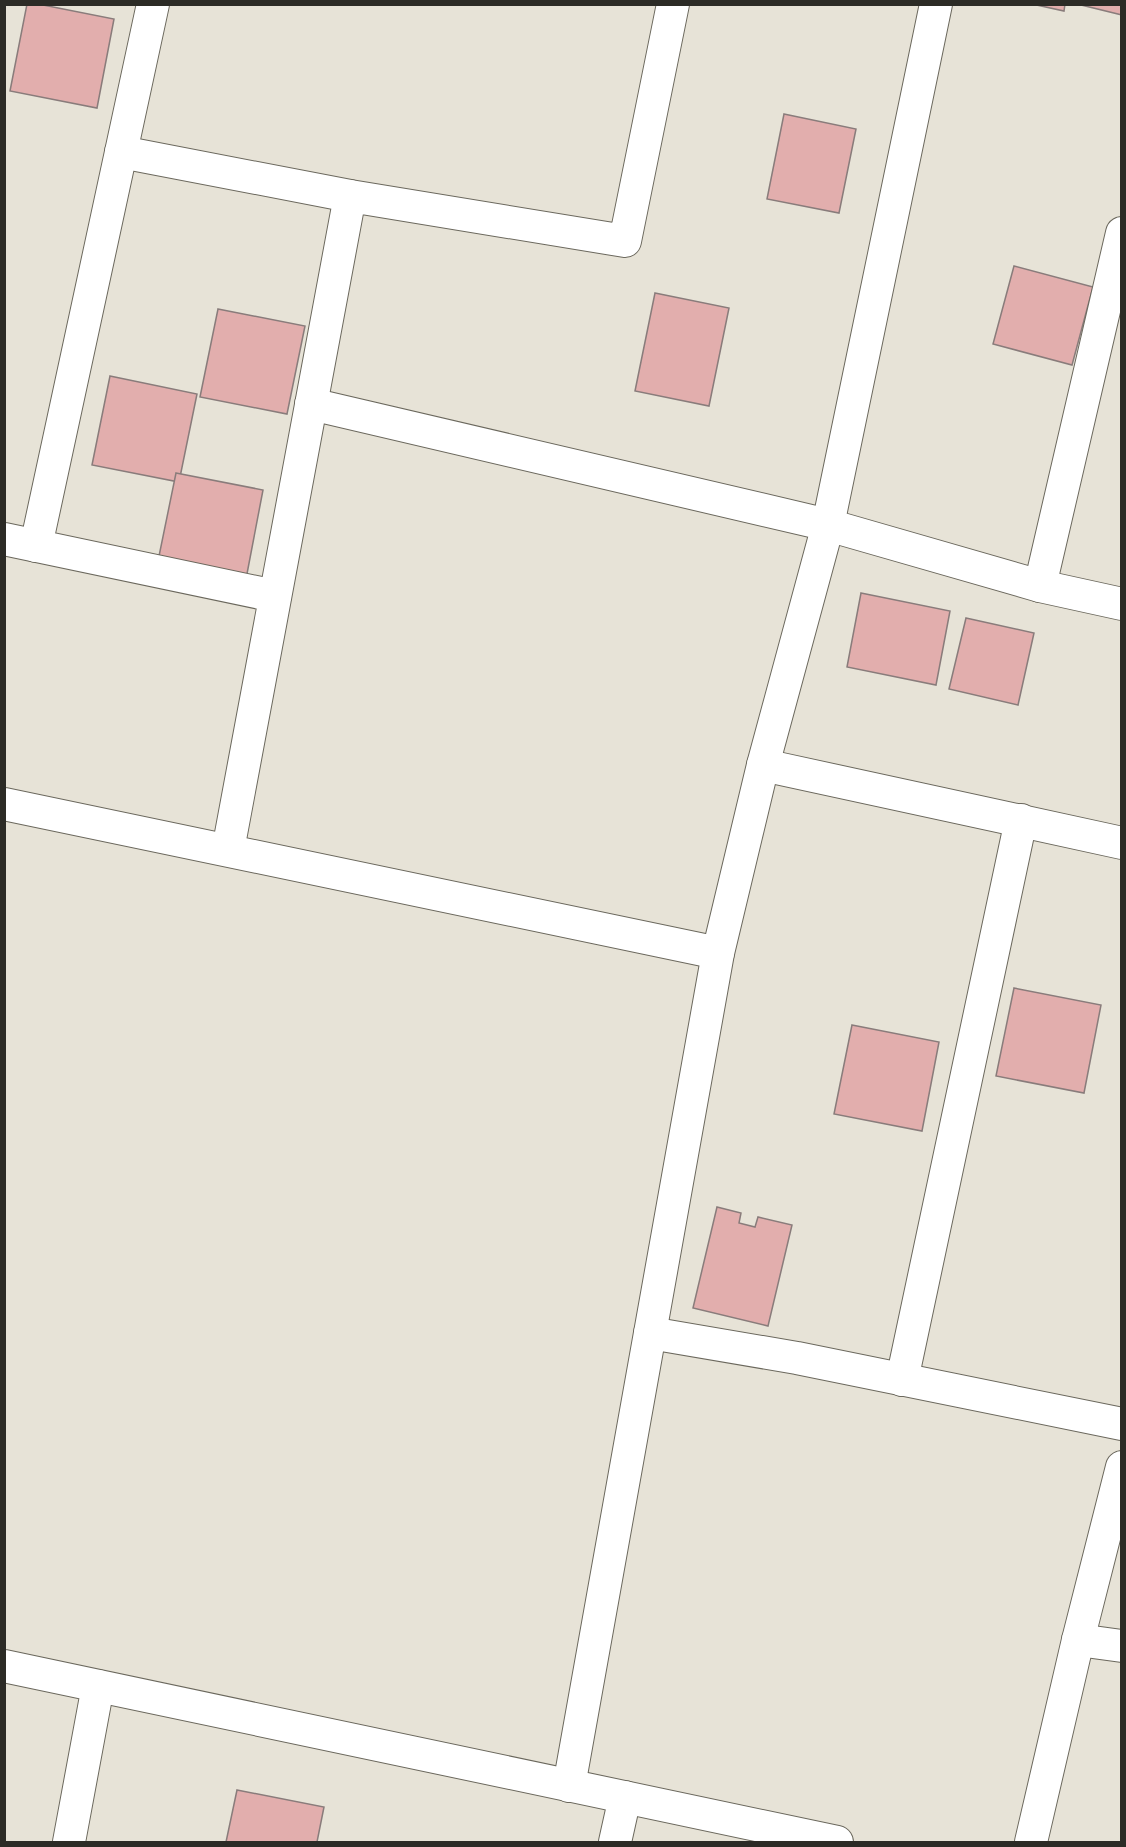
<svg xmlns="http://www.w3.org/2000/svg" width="1126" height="1847" viewBox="0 0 1126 1847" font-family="'Space Grotesk',sans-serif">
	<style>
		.building { fill: #e2aead; stroke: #897c7b; stroke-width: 1.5 }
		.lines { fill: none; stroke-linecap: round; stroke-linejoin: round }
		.minor-casing { stroke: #6b685d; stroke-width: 34 }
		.minor { stroke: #fff; stroke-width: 32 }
	</style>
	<rect width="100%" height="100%" fill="#e7e3d7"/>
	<!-- building -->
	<g class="building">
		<polygon points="27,4 38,4 114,19 97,108 10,91"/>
		<polygon points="1032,4 1065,4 1064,11"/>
		<polygon points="1077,4 1122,4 1122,15"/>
		<polygon points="784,114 856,129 839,213 767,199"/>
		<polygon points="1014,266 1093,287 1072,365 993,344"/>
		<polygon points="655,293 729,308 709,406 635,391"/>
		<polygon points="218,309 305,326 287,414 200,397"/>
		<polygon points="110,376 197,394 179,482 92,465"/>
		<polygon points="176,473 263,490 246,579 158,561"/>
		<polygon points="861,593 950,611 936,685 847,667"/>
		<polygon points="966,618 1034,633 1018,705 949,689"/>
		<polygon points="1014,988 1101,1005 1084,1093 996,1076"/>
		<polygon points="852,1025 939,1042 922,1131 834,1114"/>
		<polygon points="717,1207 741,1213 739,1223 755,1227 758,1217 792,1225 768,1326 693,1308"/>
		<polygon points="237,1790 324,1807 317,1842 226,1842"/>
	</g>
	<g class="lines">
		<defs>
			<g id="minor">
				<polyline points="121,152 350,196"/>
				<polyline points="311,404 828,525 1040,586 1122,604"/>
				<polyline points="4,539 275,596"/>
				<polyline points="36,546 153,4"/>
				<polyline points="1040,586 1122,233"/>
				<polyline points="763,765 1122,843"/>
				<polyline points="4,804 718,953"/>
				<polyline points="228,850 350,196 625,241 673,4"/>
				<polyline points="650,1333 797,1358 1122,1424"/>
				<polyline points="902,1380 1021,820"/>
				<polyline points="1078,1640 1122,1646"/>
				<polyline points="4,1666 837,1842"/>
				<polyline points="569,1786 718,953 763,765 828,525 936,4"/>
				<polyline points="69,1842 98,1686"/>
				<polyline points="615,1842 625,1797"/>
				<polyline points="1031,1842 1078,1640 1122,1467"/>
			</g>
		</defs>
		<!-- minor casing -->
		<use href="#minor" class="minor-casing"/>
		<!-- minor -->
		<use href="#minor" class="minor"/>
	</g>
	<!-- border -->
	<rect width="1126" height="1847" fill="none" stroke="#2c2b26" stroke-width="12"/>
</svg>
